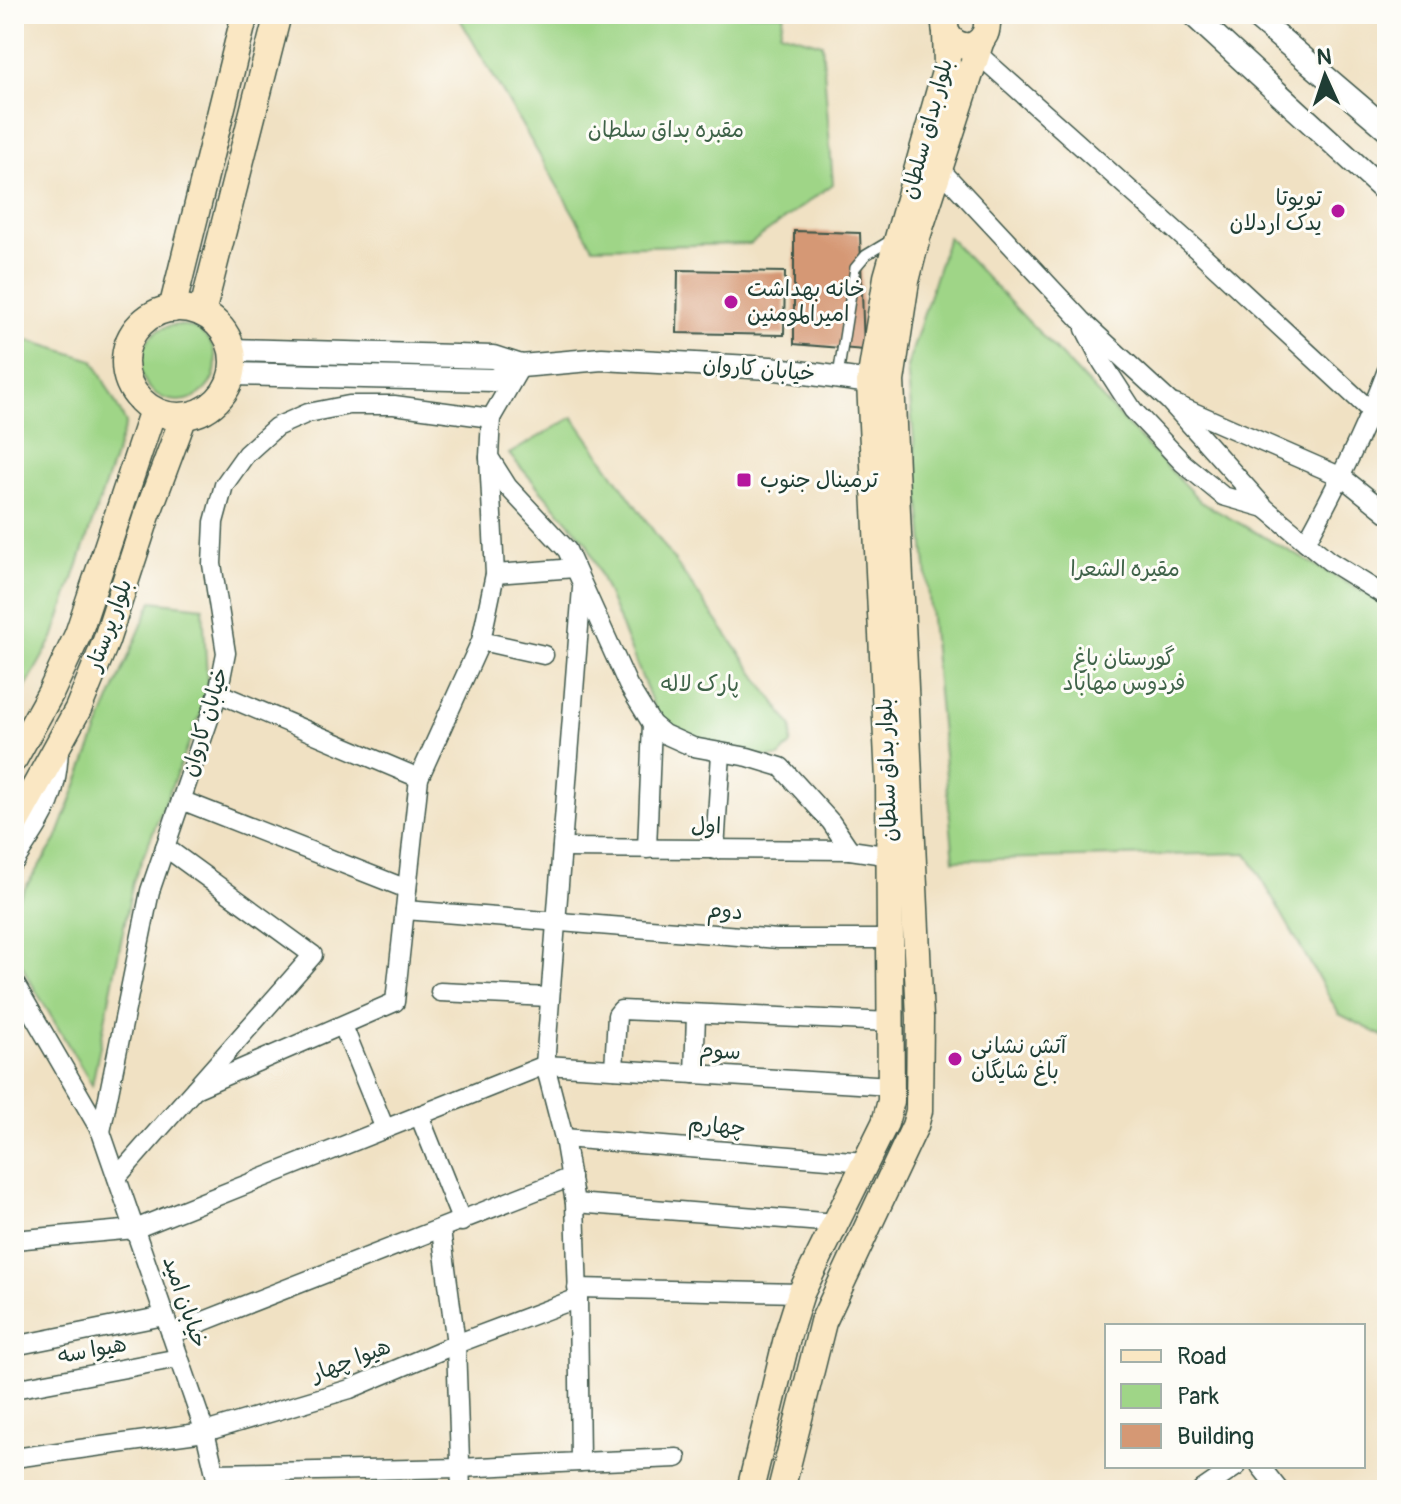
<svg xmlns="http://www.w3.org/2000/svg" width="1401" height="1504" viewBox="0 0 1401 1504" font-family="Pangolin,'Playpen Sans Arabic',sans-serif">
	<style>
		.green { fill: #9fd587; stroke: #5f895e; stroke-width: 2 }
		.building { fill: #d59874 }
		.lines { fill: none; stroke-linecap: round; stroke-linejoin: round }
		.service-casing { stroke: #3e5649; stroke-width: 12 }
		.minor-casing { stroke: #3e5649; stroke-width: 21 }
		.tertiary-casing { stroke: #3e5649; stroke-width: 25 }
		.secondary-casing { stroke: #3e5649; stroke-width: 29 }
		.service { stroke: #fff; stroke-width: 9 }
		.minor { stroke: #fff; stroke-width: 18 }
		.tertiary { stroke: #fff; stroke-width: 22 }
		.secondary { stroke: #fae7c3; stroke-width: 26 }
		.poi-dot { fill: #b5179e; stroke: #fdfcf7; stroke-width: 3 }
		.labels { text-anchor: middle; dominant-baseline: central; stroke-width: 6; stroke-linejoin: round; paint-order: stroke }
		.street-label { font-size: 22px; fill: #1f3d34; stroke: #fdfcf7 }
		.park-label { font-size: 22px; fill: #3f6349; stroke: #fdfcf7 }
		.poi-label { font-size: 22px; fill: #1f3d34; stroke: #fdfcf7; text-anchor: start }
	</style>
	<rect width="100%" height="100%" fill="#fdfcf7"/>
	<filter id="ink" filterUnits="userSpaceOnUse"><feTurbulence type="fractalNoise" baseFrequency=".0125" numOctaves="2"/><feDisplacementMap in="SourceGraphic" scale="16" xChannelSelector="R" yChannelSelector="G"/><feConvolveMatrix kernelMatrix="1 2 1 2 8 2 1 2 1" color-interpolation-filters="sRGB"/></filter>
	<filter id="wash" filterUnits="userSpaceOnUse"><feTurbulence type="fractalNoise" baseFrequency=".006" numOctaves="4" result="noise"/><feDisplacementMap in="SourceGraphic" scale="32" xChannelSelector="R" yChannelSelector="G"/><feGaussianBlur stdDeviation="1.8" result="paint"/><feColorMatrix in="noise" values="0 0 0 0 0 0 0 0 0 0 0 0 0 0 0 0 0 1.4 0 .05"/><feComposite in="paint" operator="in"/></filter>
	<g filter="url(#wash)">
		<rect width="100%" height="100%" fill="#f0e1c3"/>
		<!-- green -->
		<g class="green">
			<polygon points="457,14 784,14 780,32 822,44 833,184 750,244 593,247"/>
			<polygon points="948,237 1201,502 1387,605 1387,1038 1339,1014 1247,853 954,860 907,367"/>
			<circle cx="178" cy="363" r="38"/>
			<polygon points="14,336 93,360 126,423 53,638 14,708"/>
			<polygon points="573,417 792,727 791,744 779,757 766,757 676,733 659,719 587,543 509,454"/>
			<polygon points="152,601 203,607 208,696 133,882 92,1085 26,974 14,947 14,905 56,840 104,714"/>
		</g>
		<g id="blocks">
			<!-- building -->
			<g class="building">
				<polygon points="794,231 860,233 864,350 794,344"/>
				<polygon points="678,270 785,272 784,335 677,333"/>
			</g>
		</g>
	</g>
	<g filter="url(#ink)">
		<use href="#blocks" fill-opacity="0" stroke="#3e5649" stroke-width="2"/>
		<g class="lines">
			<defs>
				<polyline id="service" points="838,376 855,268 866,255 891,240"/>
				<g id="minor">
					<polyline points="977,53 1195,248 1372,412 1387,429"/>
					<polyline points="939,168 1081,320 1169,401 1265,508 1329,561 1387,597"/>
					<polyline points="1085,329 1102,362 1133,410 1183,463 1223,496 1265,508"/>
					<polyline points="1175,404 1342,477 1387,513"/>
					<polyline points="491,418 489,457 508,487 567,550 628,685 652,724 664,734 693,747 748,757 781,767 831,822 850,850 891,856"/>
					<path d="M 1306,542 C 1337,486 1365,430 1387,370"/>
					<polyline points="495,574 575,568"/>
					<polyline points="481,641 544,655"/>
					<polyline points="218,693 419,778"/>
					<polyline points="181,800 407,889"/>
					<polyline points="562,848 850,850"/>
					<polyline points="647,849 652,724"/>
					<polyline points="715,850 721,753"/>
					<polyline points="405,910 778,939 892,939"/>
					<polyline points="14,982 101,1132 205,1432 219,1490"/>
					<polyline points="440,992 550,997"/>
					<polyline points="343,1026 385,1129"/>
					<polyline points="614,1069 617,1015 621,1010 891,1022"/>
					<polyline points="694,1074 696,1015"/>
					<polyline points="195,1089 395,1002 419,778 481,641 495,574 489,457"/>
					<polyline points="419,1115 462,1222"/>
					<polyline points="101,1132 150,891 218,693 226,653 212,564 214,522 224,485 246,454 276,427 308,413 349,405 394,405 491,418 521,366"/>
					<polyline points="564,1138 865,1162"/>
					<polyline points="117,1177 313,955 165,847"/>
					<polyline points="575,1203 836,1223"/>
					<polyline points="441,1230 456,1344 461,1490"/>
					<polyline points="14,1240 135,1229 545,1065 891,1086"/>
					<polyline points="577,1288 801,1293"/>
					<polyline points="171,1334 571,1177"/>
					<polyline points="14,1346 164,1316"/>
					<polyline points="14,1389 179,1358"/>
					<polyline points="14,1458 205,1432 350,1389 456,1344 578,1298 575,1203 564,1138 545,1065 582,588"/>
					<polyline points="580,1462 677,1458"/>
					<polyline points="1260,1466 1279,1490"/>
					<polyline points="215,1473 460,1468 580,1462 578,1298"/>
					<polyline points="1202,1490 1237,1466"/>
				</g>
				<g id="tertiary">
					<polyline points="1192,14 1387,193"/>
					<polyline points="1252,14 1387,129"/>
					<polyline points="232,350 493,357 521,366 602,359 770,368 870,382"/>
					<polyline points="231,374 494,380 521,366"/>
					<path d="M 14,859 C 42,815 55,802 57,748"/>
				</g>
				<g id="secondary">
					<path d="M 947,14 C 936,42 973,59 985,34 C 988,28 987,21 987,14"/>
					<circle cx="179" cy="362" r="54"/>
					<polyline points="172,309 245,14"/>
					<polyline points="202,313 278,14"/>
					<polyline points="14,759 51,692 78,634 153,410"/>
					<polyline points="14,825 78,709 106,641 147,515 184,416"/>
					<polyline points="750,1490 788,1334 801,1293 885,1123 891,1101 889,781 870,382 887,277 947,65 946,33"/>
					<polyline points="781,1490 823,1322 915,1126 919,1111 920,1018 891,381 906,281 917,237 981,40"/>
				</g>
			</defs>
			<!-- service casing -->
			<use href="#service" class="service-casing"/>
			<!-- minor casing -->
			<use href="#minor" class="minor-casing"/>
			<!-- tertiary casing -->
			<use href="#tertiary" class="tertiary-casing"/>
			<!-- secondary casing -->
			<use href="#secondary" class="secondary-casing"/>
			<!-- service -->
			<use href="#service" class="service"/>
			<!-- minor -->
			<use href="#minor" class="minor"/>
			<!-- tertiary -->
			<use href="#tertiary" class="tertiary"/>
			<!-- secondary -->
			<use href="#secondary" class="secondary"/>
		</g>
	</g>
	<!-- markers -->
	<g class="poi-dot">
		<circle cx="1338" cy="211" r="8"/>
		<circle cx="731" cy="302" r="8"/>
		<rect x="736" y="472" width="16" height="16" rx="4"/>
		<circle cx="955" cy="1059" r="8"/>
	</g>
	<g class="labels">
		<!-- street labels -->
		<g class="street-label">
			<text transform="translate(927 129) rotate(-75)">بلوار بداق سلطان</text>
			<text transform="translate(759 369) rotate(5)">خیابان کاروان</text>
			<text transform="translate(109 625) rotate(-70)">بلوار پرستار</text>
			<text transform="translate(205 722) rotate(-73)">خیابان کاروان</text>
			<text transform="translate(887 770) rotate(-92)">بلوار بداق سلطان</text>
			<text transform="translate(706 826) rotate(1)">اول</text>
			<text transform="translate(725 911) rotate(4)">دوم</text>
			<text transform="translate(720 1051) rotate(3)">سوم</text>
			<text transform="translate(717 1126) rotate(5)">چهارم</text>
			<text transform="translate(185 1302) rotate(71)">خیابان امید</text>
			<text transform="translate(92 1350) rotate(-11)">هیوا سه</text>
			<text transform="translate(351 1360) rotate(-21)">هیوا چهار</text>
		</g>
		<!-- park labels -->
		<g class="park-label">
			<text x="666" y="130">مقبره بداق سلطان</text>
			<text x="1125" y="569">مقیره الشعرا</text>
			<text x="1124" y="658">گورستان باغ<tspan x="1124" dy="25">فردوس مهاباد</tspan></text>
			<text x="700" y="684">پارک لاله</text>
		</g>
		<!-- poi labels -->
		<g class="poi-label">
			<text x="1322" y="198" text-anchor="end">تویوتا<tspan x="1322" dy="25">یدک اردلان</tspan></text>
			<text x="747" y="289">خانه بهداشت<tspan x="747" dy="25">امیرالمومنین</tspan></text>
			<text x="760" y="480">ترمینال جنوب</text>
			<text x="971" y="1046">آتش نشانی<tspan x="971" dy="25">باغ شایگان</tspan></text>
		</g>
	</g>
	<!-- margin -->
	<rect width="1401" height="1504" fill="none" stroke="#fdfcf7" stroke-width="48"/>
	<!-- legend -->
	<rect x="1105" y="1324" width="260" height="144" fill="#fdfcf7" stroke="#a4b0a9" stroke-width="2"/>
	<rect x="1121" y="1350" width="40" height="12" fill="#fae7c3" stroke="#a4b0a9" stroke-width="2"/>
	<text x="1177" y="1364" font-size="24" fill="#1f3d34">Road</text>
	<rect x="1121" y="1384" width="40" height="24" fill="#9fd587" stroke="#a4b0a9" stroke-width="2"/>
	<text x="1177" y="1404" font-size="24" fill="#1f3d34">Park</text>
	<rect x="1121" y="1424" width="40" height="24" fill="#d59874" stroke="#a4b0a9" stroke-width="2"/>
	<text x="1177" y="1444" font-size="24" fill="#1f3d34">Building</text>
	<!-- north arrow -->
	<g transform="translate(1325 76) rotate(357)" stroke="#fdfcf7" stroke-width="6" paint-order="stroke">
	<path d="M0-6L14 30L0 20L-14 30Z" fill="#1f3d34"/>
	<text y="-12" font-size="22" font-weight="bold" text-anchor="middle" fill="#1f3d34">N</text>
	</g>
</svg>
